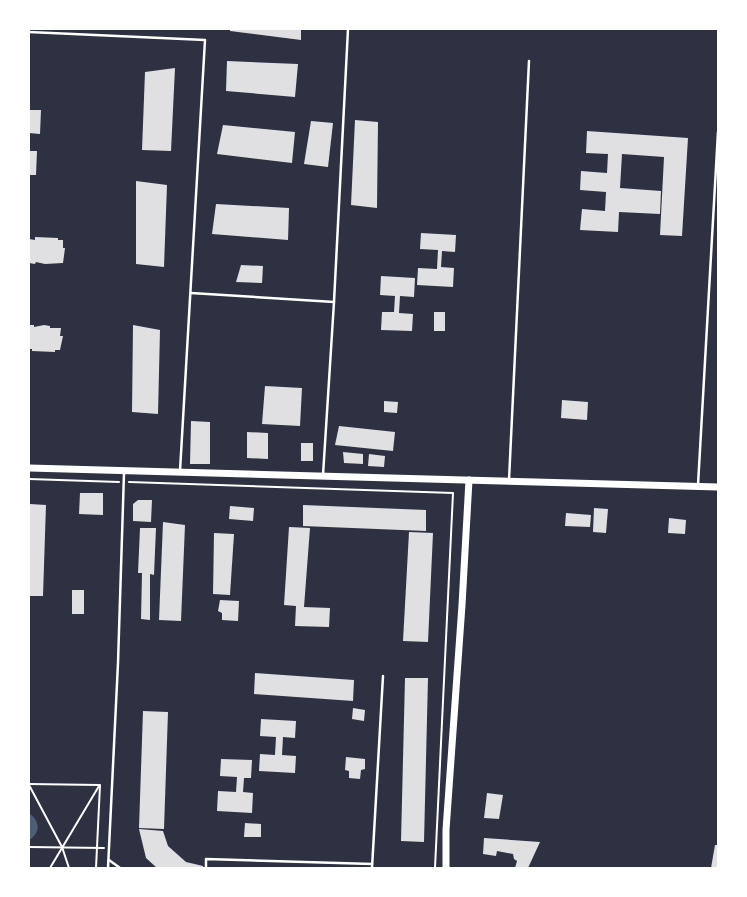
<svg xmlns="http://www.w3.org/2000/svg" width="747" height="897" viewBox="0 0 747 897" font-family="Lato,sans-serif">
	<style>
		.water { fill: #4f5d75 }
		.building { fill: #e0e0e3 }
		.lines { fill: none; stroke-linecap: round; stroke-linejoin: round }
		.path { stroke: #fff; stroke-width: 2 }
		.service { stroke: #fff; stroke-width: 2.5 }
		.tertiary { stroke: #fff; stroke-width: 7 }
	</style>
	<rect width="100%" height="100%" fill="#2d3142"/>
	<!-- water -->
	<path class="water" d="M 29,813 C 40,821 41,833 29,840 Z"/>
	<!-- building -->
	<g class="building">
		<polygon points="230,29 301,29 301,40 230,31"/>
		<polygon points="227,61 298,64 295,97 226,91"/>
		<polygon points="175,68 171,151 142,150 145,72"/>
		<polygon points="29,110 41,110 40,134 29,133"/>
		<polygon points="355,120 378,122 377,208 351,205"/>
		<polygon points="311,121 333,123 328,167 304,164"/>
		<polygon points="223,125 295,132 292,163 217,154"/>
		<polygon points="587,131 688,138 682,236 660,235 664,157 622,154 620,188 661,191 660,214 619,212 618,232 580,230 582,209 605,211 606,192 580,190 581,171 607,173 608,154 586,153"/>
		<polygon points="29,151 37,151 36,175 29,175"/>
		<polygon points="136,181 167,185 164,267 136,264"/>
		<polygon points="216,204 289,208 288,240 212,234"/>
		<polygon points="421,233 456,235 455,252 442,251 441,267 454,268 453,287 417,285 418,268 437,269 438,250 420,249"/>
		<polygon points="35,237 58,238 58,240 63,240 63,248 65,248 63,263 45,264 36,262 35,264 29,263 29,239 35,240"/>
		<polygon points="241,265 263,266 262,283 236,282"/>
		<polygon points="381,276 415,278 414,297 400,296 399,313 413,314 412,331 381,330 382,312 394,312 395,296 380,295"/>
		<rect x="434" y="312" width="11" height="19"/>
		<polygon points="29,325 34,325 34,327 44,325 50,326 50,328 61,328 60,336 63,336 60,350 55,350 55,352 32,351 32,349 29,349"/>
		<polygon points="133,325 160,330 158,414 132,412"/>
		<polygon points="265,386 302,388 300,426 262,424"/>
		<polygon points="562,400 588,402 587,420 561,418"/>
		<polygon points="384,401 398,402 397,413 384,412"/>
		<polygon points="191,421 210,422 210,464 190,464"/>
		<polygon points="339,426 395,432 393,451 335,445"/>
		<polygon points="247,432 268,433 268,459 247,458"/>
		<rect x="301" y="443" width="12" height="18"/>
		<polygon points="343,452 363,454 363,464 344,463"/>
		<polygon points="369,454 385,456 384,467 368,466"/>
		<polygon points="80,493 103,493 103,515 79,514"/>
		<polygon points="138,500 152,500 151,522 133,521 133,504"/>
		<polygon points="30,504 46,505 43,596 29,596"/>
		<polygon points="303,505 426,510 426,531 303,526"/>
		<polygon points="230,506 254,508 253,521 229,519"/>
		<polygon points="594,508 608,509 606,533 593,532"/>
		<polygon points="566,513 591,515 590,527 565,526"/>
		<polygon points="669,518 686,520 685,534 668,533"/>
		<polygon points="163,522 185,525 181,621 159,620"/>
		<polygon points="289,527 310,528 304,607 330,608 329,627 295,626 296,606 284,605"/>
		<polygon points="140,528 156,528 154,575 150,574 150,620 141,619 142,573 138,573"/>
		<polygon points="409,532 433,533 428,642 403,641"/>
		<polygon points="214,533 234,534 230,595 213,594"/>
		<rect x="72" y="590" width="12" height="24"/>
		<polygon points="220,600 239,601 238,621 222,620 222,613 218,611"/>
		<polygon points="255,673 354,680 353,701 254,694"/>
		<polygon points="405,678 428,678 424,842 401,841"/>
		<polygon points="353,708 365,710 364,721 352,719"/>
		<polygon points="143,711 168,712 164,829 139,828"/>
		<polygon points="261,719 296,721 295,738 283,737 282,755 296,756 295,773 259,771 260,754 275,755 276,737 260,736"/>
		<polygon points="346,757 365,759 365,769 361,770 360,779 349,778 349,771 345,770"/>
		<polygon points="221,759 252,760 251,778 244,778 243,792 253,793 252,813 217,811 218,791 236,792 237,777 220,776"/>
		<polygon points="487,793 503,795 499,819 484,818"/>
		<polygon points="245,823 261,824 261,837 244,837"/>
		<polygon points="139,829 163,831 168,846 186,862 203,866 203,868 157,868 146,858"/>
		<polygon points="484,838 540,842 528,868 515,868 517,861 514,859 513,854 497,851 496,856 483,854"/>
		<polygon points="715,845 718,845 718,868 711,868"/>
	</g>
	<g class="lines">
		<!-- path -->
		<g class="path">
			<polyline points="29,479 119,482"/>
			<polyline points="129,482 453,493 435,868"/>
			<polyline points="29,784 100,785 96,868"/>
			<polyline points="29,785 62,847 69,868"/>
			<polyline points="29,847 104,848"/>
			<polyline points="50,868 99,786"/>
		</g>
		<!-- service -->
		<g class="service">
			<polyline points="29,32 205,40 180,471"/>
			<polyline points="191,293 334,302"/>
			<polyline points="323,475 334,302 348,29"/>
			<polyline points="509,480 529,61"/>
			<polyline points="698,485 718,132"/>
			<polyline points="109,860 120,868"/>
			<polyline points="108,868 118,663 124,473"/>
			<polyline points="206,868 206,859 372,864"/>
			<polyline points="372,868 383,676"/>
		</g>
		<!-- tertiary -->
		<g class="tertiary">
			<polyline points="29,468 718,487"/>
			<polyline points="446,868 446,830 462,605 469,480"/>
		</g>
	</g>
	<!-- border -->
	<rect width="747" height="897" fill="none" stroke="#ffffff" stroke-width="60"/>
</svg>
